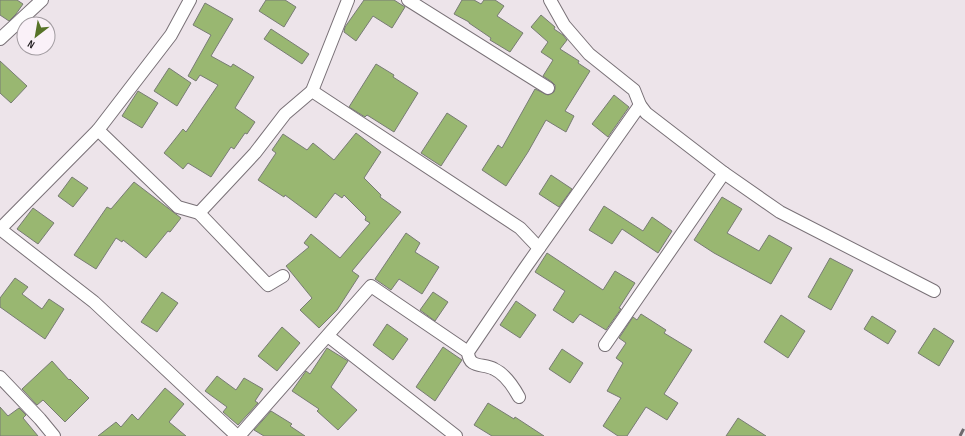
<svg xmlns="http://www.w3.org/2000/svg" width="965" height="436" viewBox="0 0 965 436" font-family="'Sofia Sans Condensed',sans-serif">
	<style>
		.building { fill: #99b771; stroke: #787c74 }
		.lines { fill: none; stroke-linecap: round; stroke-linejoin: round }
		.minor-casing { stroke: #797177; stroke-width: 14 }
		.minor { stroke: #fff; stroke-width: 12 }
		.rail { stroke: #6f696d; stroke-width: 3; stroke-dasharray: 8 4; stroke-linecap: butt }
	</style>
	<rect width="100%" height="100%" fill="#ede4ea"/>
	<!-- building -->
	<g class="building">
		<polygon points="0,0 17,0 23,4 16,14 9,21 0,15"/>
		<polygon points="266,0 285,0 296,7 284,27 259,11"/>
		<polygon points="364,0 394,0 405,7 392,28 373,16 356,41 344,32 345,27"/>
		<polygon points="462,0 474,0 481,4 484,0 495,0 504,6 497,16 523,33 510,52 490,40 491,38 469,23 469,22 454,14"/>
		<polygon points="205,3 233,19 211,56 231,67 233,64 254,77 235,108 255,122 247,134 245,133 234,149 231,147 211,177 188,163 183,169 164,153 183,129 186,132 218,85 200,75 196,81 188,76 211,35 193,25"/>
		<polygon points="541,15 555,27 554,29 563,35 567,40 560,49 579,61 578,63 590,71 565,111 574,116 566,132 546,120 528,152 506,186 482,170 498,145 502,148 535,89 548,95 554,92 555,89 555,85 552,82 543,76 553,60 541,52 548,42 531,27"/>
		<polygon points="271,29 309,54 302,64 264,39"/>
		<polygon points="0,61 27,86 11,103 0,93"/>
		<polygon points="376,64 394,75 393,77 418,93 394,132 367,115 365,117 349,107"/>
		<polygon points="169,68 191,83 177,106 154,91"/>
		<polygon points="138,91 158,103 142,128 122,116"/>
		<polygon points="614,95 629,107 608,137 592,124"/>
		<polygon points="447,113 467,126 441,166 421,153"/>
		<polygon points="356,133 381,152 364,178 381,195 380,197 401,212 352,271 359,276 337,310 319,328 300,310 312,298 286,266 309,247 304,243 311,234 340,258 370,223 365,220 366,217 344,195 342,198 335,193 316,218 285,195 284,197 258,180 276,153 272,150 283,134 307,150 313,143 334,160"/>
		<polygon points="551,175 572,189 559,207 539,194"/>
		<polygon points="72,177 88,188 73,207 58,196"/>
		<polygon points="134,182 181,218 170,232 168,231 146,258 123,240 122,242 116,238 96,269 74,255 107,207 111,209"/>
		<polygon points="722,197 742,209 727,233 759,251 769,235 792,248 771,284 714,253 694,240"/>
		<polygon points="604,206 643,231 652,217 672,231 658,253 622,229 612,244 589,230"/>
		<polygon points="33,208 54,223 38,244 17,229"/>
		<polygon points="406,233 420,243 415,252 439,267 422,294 399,279 391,290 375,279"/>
		<polygon points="547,253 603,290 615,271 635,283 619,308 621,309 606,330 580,314 573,323 553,310 565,291 535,272"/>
		<polygon points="830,258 853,270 831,310 808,297"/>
		<polygon points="15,278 28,287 22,294 42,309 49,299 64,309 45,339 0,307 0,298"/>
		<polygon points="162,292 178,303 157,332 141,322"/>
		<polygon points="433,292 448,302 435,321 420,310"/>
		<polygon points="516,301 536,315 520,338 500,325"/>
		<polygon points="641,314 666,330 664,333 692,350 664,394 678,403 667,420 646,407 627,436 618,436 603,426 621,398 607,391 623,363 616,358 626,343 619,338 633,317 637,320"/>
		<polygon points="781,315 805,331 788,358 764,342"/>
		<polygon points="872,316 896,331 888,344 864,329"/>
		<polygon points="387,324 408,339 393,360 373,345"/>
		<polygon points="282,327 300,343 277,371 258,356"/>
		<polygon points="934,328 954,341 939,366 918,353"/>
		<polygon points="443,347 462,360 435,401 416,387"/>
		<polygon points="327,348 348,361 331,387 357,410 338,430 317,411 319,409 292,391 306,371 310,374"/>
		<polygon points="562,349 583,363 570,383 549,369"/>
		<polygon points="52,361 69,380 70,379 89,398 65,422 43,400 37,405 22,389"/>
		<polygon points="217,376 236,390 244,378 263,389 255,401 258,403 238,425 223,412 227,407 205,391"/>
		<polygon points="165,388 184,404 169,422 186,436 98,436 116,422 121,427 132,414 138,420"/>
		<polygon points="488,403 514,419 515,417 544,436 492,436 474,425"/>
		<polygon points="0,407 8,416 19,408 26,415 23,418 38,436 0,436"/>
		<polygon points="271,411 292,424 290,426 305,436 264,436 254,430"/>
		<polygon points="738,418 766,436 726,436"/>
	</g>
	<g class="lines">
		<defs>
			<g id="minor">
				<polyline points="408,0 548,88"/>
				<polyline points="550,0 564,25 589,54 634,90 640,105 646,113 724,173 780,212 934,291"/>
				<polyline points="0,39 42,0"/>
				<polyline points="312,91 348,0"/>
				<polyline points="98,130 178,207 199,213 255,153 285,114 312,91 520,228 539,248"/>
				<polyline points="199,213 268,285 283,276"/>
				<polyline points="0,229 94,302 237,436"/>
				<polyline points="0,229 98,130 171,35 190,0"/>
				<polyline points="328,336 456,436"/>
				<polyline points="605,345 724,173"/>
				<polyline points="0,377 40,419 54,436"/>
				<path d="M 519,397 C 513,386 505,374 494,369 C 483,363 469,369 468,352 L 525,268 L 640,105"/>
				<polyline points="239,436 371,286 468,352"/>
			</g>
		</defs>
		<!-- minor casing -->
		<use href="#minor" class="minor-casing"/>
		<!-- minor -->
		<use href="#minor" class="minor"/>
		<!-- rail -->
		<polyline class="rail" points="960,436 965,426"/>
	</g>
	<!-- north arrow -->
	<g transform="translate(36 36) rotate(211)"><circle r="19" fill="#faf1f8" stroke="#a29ca1"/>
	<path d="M0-3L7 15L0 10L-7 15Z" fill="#577328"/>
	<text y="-6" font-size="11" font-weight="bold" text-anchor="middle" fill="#1f1c1e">N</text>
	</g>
</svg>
